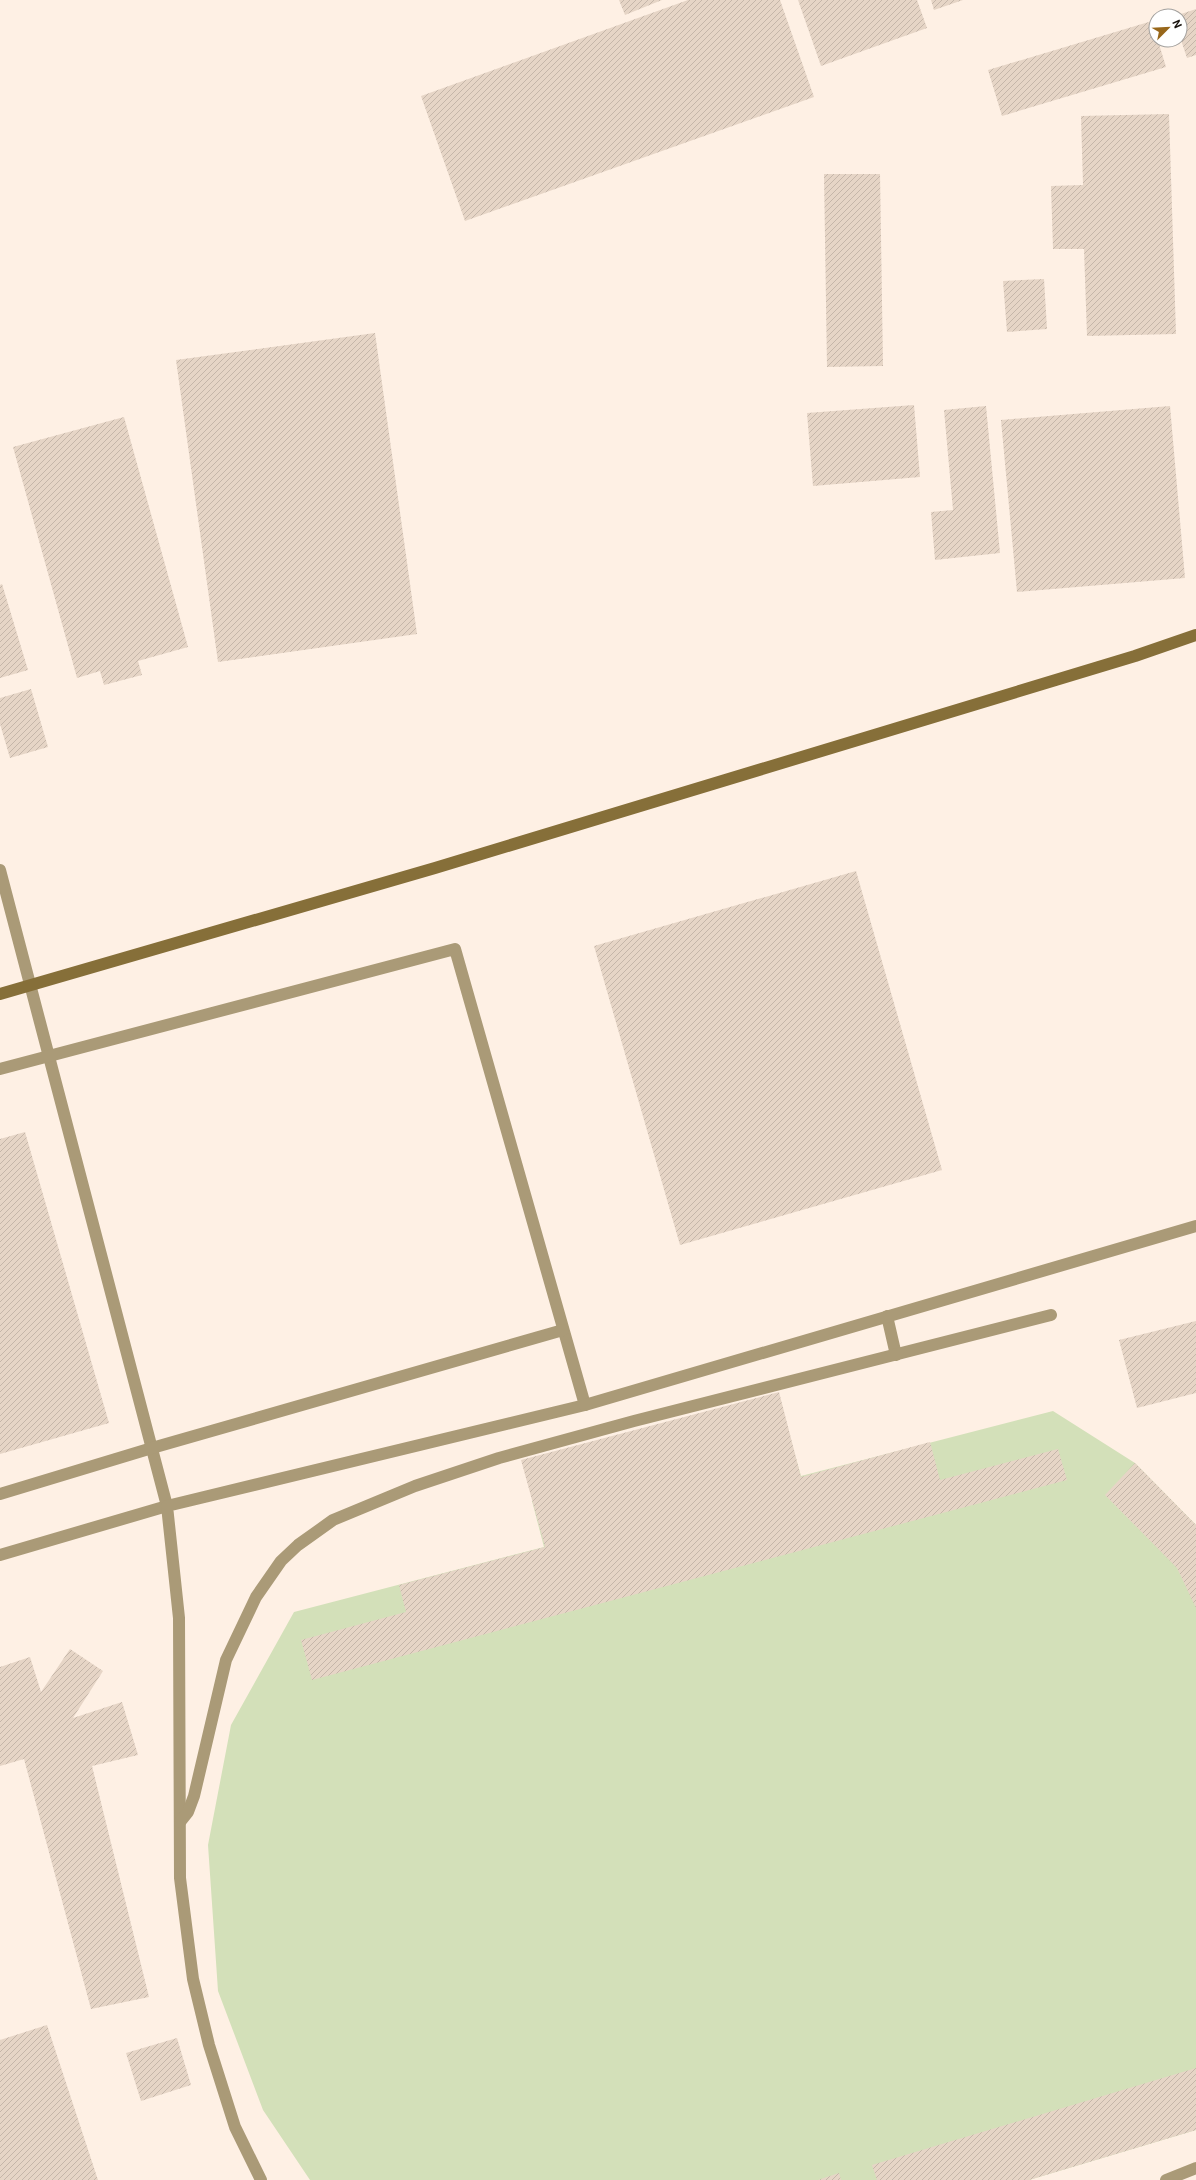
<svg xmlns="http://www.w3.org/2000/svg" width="1196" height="2180" viewBox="0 0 1196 2180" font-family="Roboto,sans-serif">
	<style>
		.green { fill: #d3e0b9 }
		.building { fill: url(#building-hatch) }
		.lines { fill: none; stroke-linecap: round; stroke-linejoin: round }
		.lane { stroke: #aa9a77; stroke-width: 12 }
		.secondary { stroke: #866f39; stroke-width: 12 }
	</style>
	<defs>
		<pattern id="building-hatch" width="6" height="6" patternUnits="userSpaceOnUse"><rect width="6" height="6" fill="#e6d5c6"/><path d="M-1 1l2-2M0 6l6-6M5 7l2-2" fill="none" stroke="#c5b6a9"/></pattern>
	</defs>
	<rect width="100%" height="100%" fill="#fef0e4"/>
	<!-- green -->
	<polygon class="green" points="1053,1411 1135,1463 1196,1525 1196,2130 1029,2180 310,2180 263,2110 218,1991 208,1845 231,1725 294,1612 544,1547 532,1501 788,1431 801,1476"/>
	<!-- building -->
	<g class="building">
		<polygon points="619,0 662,0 625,15"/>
		<polygon points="688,0 780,0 814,97 465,221 421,96"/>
		<polygon points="798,0 917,0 927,28 821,66"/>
		<polygon points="931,0 963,0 934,10"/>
		<polygon points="1196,9 1196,55 1187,58 1180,37 1180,16 1175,16"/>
		<polygon points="1152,21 1166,67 1002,116 988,70"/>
		<polygon points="1169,114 1176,334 1087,336 1084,249 1053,249 1051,186 1083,185 1081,116"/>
		<polygon points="824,174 880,174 883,366 827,367"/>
		<polygon points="1044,279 1047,329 1007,332 1003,281"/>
		<polygon points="375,333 417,634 218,662 176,360"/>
		<polygon points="914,405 920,477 813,486 807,413"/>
		<polygon points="986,406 1000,553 935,560 931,512 953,510 944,410"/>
		<polygon points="1170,406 1185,578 1017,592 1001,420"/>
		<polygon points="124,417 188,647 138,661 142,675 104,685 100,671 77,678 13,447"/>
		<polygon points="2,584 28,670 0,678 0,585"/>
		<polygon points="31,689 48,747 10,758 0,724 0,698"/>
		<polygon points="856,871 942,1170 680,1245 594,946"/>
		<polygon points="25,1132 109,1423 0,1454 0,1139"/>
		<polygon points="1196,1321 1196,1393 1137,1408 1119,1340"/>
		<polygon points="779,1392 801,1477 930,1442 940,1480 1058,1449 1067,1480 312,1680 301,1640 406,1612 399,1585 545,1547 521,1460"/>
		<polygon points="1135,1463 1196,1525 1196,1608 1177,1568 1105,1495"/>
		<polygon points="70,1649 103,1671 73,1718 122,1702 138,1755 92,1766 149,1997 91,2009 24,1759 0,1766 0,1667 30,1657 41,1692"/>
		<polygon points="47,2025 98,2180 0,2180 0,2040"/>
		<polygon points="177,2038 191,2085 141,2101 126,2053"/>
		<polygon points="1196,2068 1196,2130 1029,2180 877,2180 872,2165"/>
		<polygon points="839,2173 841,2180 818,2180"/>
	</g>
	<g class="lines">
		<!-- lane -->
		<g class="lane">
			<polyline points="0,870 167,1506 0,1555"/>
			<polyline points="0,1069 455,949 585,1405 167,1506 179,1618 180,1878 193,1979 209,2045 235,2127 261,2180"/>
			<polyline points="887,1316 896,1355"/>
			<polyline points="585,1405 1196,1226"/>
			<polyline points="0,1494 152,1448 563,1330"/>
			<polyline points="180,1822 188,1812 194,1796 226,1660 256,1597 281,1561 298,1545 333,1520 415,1486 499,1458 634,1421 1051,1315"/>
			<polyline points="1166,2180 1196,2168"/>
		</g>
		<!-- secondary -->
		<polyline class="secondary" points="0,994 435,868 1135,656 1196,635"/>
	</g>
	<!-- north arrow -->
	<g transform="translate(1168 28) rotate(66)"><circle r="19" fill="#ffffff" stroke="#a2a09e"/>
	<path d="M0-3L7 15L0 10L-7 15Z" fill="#98671a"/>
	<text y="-6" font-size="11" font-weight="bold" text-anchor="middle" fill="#17110c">N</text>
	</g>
</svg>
